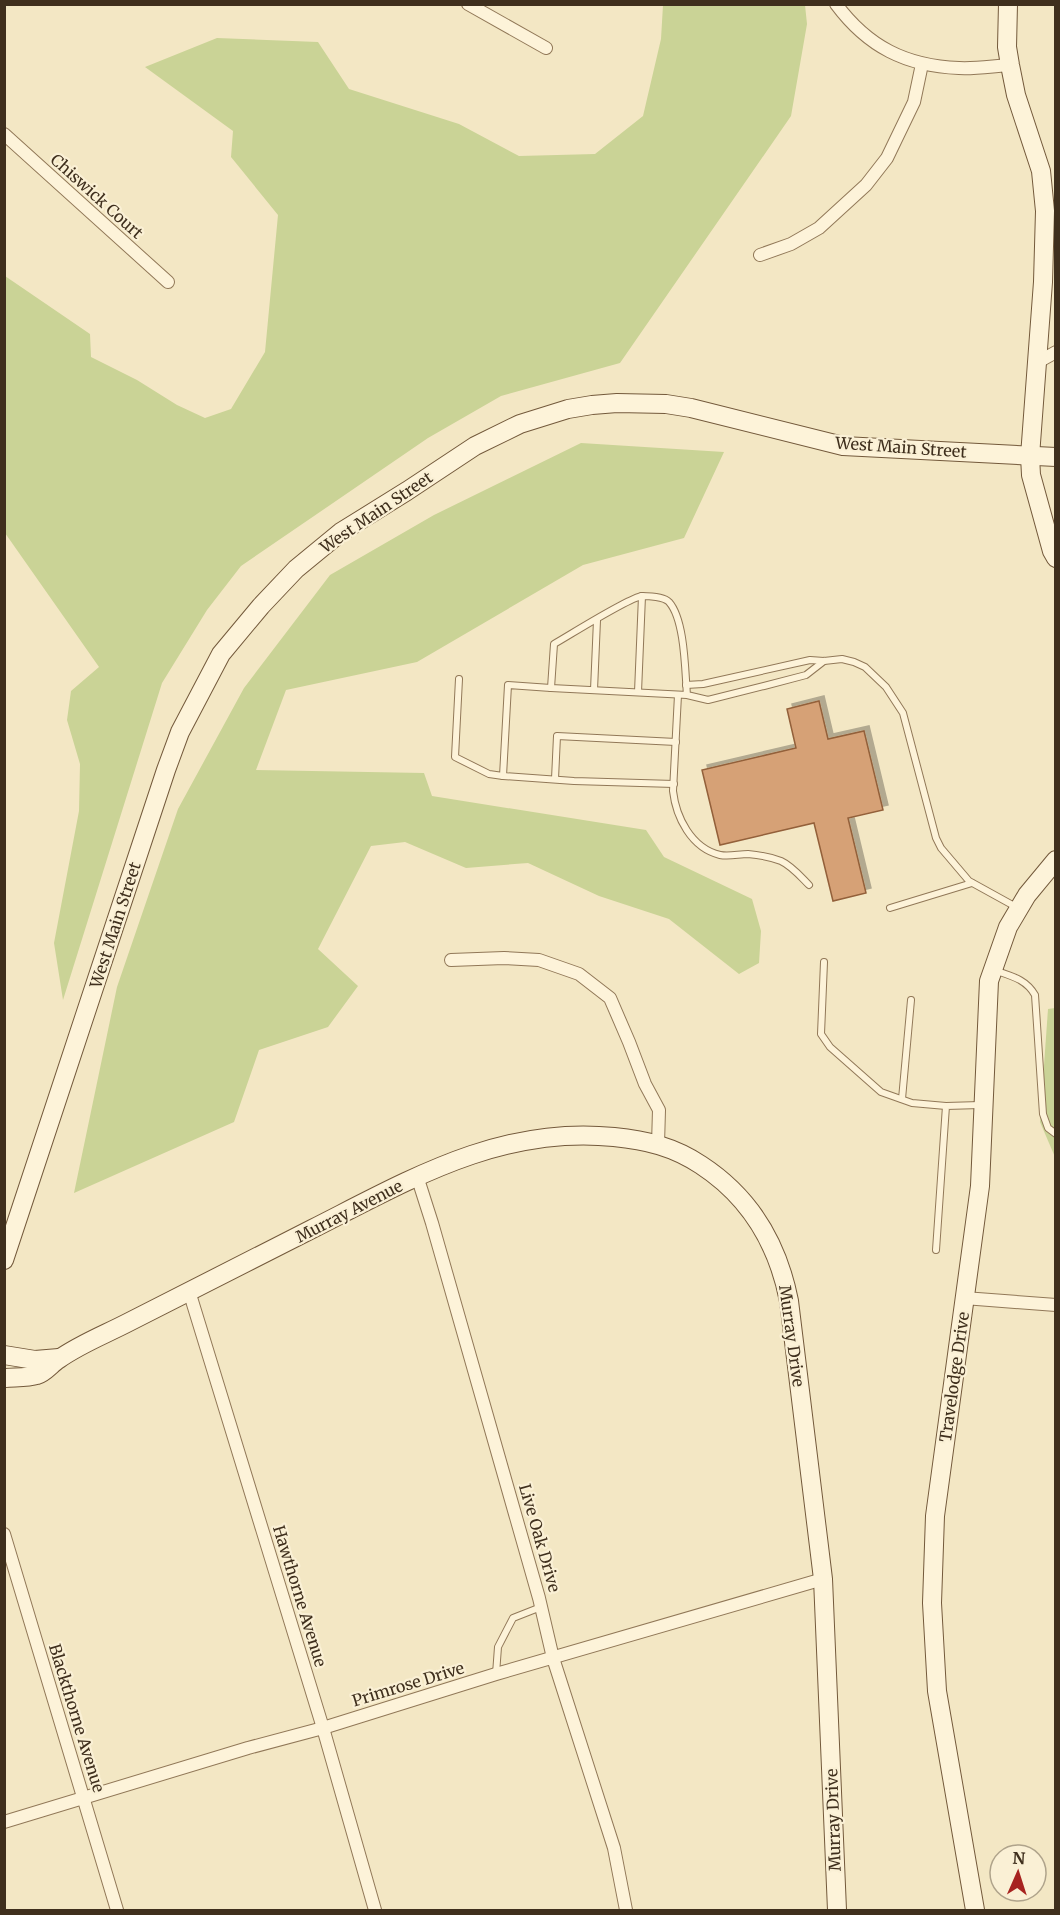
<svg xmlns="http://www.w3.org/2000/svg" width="1060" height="1915" viewBox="0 0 1060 1915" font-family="Merriweather,serif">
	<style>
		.green { fill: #cad396 }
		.building { fill: #d6a176; stroke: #93603a; stroke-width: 1.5; filter: url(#shadow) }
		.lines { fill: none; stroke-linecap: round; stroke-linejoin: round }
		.lane-casing { stroke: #917858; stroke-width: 8 }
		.street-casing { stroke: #917858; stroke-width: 14 }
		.secondary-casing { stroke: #73593b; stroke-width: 20 }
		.lane { stroke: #fdf3d9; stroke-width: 6 }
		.street { stroke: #fdf3d9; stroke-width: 12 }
		.secondary { stroke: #fdf3d9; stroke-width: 18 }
		.labels { text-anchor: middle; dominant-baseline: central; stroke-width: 4.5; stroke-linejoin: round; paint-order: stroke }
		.street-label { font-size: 16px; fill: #3f2f1d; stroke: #faf0d5 }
	</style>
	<defs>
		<filter id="shadow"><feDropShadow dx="5" dy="-5" stdDeviation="0" flood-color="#0004"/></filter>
	</defs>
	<rect width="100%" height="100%" fill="#f3e7c4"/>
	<!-- green -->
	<g class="green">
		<polygon points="663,5 805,5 807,24 791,116 620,363 501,396 428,438 241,566 207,610 162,683 63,1000 54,943 79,811 80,764 67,720 71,691 99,667 5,533 5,276 90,334 91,357 137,380 177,405 205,418 231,409 265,352 278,215 231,157 233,131 145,67 217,38 318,42 349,89 459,124 519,156 595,154 643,116 661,39"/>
		<polygon points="581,443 724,452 684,538 583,565 417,662 286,690 256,770 424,773 432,796 646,830 664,857 752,899 761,931 759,963 739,974 669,919 599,896 528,863 466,868 405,842 371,846 318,949 358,986 328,1027 259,1050 234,1122 74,1193 117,987 178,809 244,688 330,575 434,515"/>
		<polygon points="1055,1008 1055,1157 1040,1122 1048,1009"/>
	</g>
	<!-- building -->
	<polygon class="building" points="819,701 828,739 864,731 883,810 848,818 866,893 833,901 814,823 720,845 702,770 796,748 787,709"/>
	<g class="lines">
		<defs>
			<g id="lane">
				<polyline points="459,679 455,757 489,774 503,776"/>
				<polyline points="686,685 703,684 810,660 824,661 842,659 854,662 865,667 886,687 903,713 936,838 941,848 969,881 1018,908"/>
				<polyline points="551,688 508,685 503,776 574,781 674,784"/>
				<polyline points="594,690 597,620"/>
				<polyline points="638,692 642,596"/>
				<path d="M 678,695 L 673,791 C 676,817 691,848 720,855 C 729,857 739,854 748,854 C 759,855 771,857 781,861 C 792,866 801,877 809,885"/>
				<path d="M 687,695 C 685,671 685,620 669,602 C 664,597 649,596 642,596 C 628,598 570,635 554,644 L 551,688 L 687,695 L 708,700 L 764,686 L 806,675 L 824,661"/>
				<polyline points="555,779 557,736 676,742"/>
				<polyline points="890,908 972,883"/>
				<polyline points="824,962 821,1034 830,1047 881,1092 912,1103 946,1106"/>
				<path d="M 994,970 C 1011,976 1026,979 1035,995 L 1043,1114 L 1048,1128 L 1056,1134"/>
				<polyline points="902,1099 911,1000"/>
				<polyline points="936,1250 946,1106 980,1105"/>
				<polyline points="496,1674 498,1647 513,1618 541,1607"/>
			</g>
			<g id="street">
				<polyline points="468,4 546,48"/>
				<path d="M 836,4 C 868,47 906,66 959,68 C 975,69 993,66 1010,65"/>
				<polyline points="4,134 168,282"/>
				<polyline points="760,255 791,244 819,228 866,185 887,158 914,102 922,64"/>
				<polyline points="1038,362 1056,352"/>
				<polyline points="451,960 504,958 539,960 579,974 610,998 629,1042 645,1084 659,1110 658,1144"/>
				<polyline points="417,1176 432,1223 539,1598 553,1658 614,1848 626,1910"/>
				<polyline points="189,1291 323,1728 375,1910"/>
				<polyline points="964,1298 1056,1305"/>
				<polyline points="4,1534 117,1910"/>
				<polyline points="4,1822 248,1748 323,1728 496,1674 823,1579"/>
			</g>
			<g id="secondary">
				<polyline points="1008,4 1007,47 1010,65 1016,95 1041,171 1045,211 1043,282 1030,456 1031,475 1052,551 1056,558"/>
				<polyline points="4,1260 166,770 180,732 221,654 261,606 296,569 341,532 407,491 475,446 520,424 568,409 592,405 617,403 666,404 691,408 843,446 1056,457"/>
				<polyline points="4,1355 35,1360 59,1358"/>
				<path d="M 4,1378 C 15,1377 27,1378 37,1375 C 45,1373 52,1363 59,1359 C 80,1344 106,1334 129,1322 C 190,1291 251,1260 312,1229 C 409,1180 501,1125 614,1137 C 646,1140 674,1147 701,1165 C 750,1197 778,1245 789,1301 L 823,1579 L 837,1910"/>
				<polyline points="975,1910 937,1691 932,1603 935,1516 980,1186 989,981 1008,927 1027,895 1056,860"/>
			</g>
		</defs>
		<!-- lane casing -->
		<use href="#lane" class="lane-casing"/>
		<!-- street casing -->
		<use href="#street" class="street-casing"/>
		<!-- secondary casing -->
		<use href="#secondary" class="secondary-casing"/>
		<!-- lane -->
		<use href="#lane" class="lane"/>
		<!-- street -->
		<use href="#street" class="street"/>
		<!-- secondary -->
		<use href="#secondary" class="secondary"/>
	</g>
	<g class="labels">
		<!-- street labels -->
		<g class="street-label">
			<text transform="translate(97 196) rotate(42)">Chiswick Court</text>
			<text transform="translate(901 447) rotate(4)">West Main Street</text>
			<text transform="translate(376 512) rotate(-34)">West Main Street</text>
			<text transform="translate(115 925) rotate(-72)">West Main Street</text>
			<text transform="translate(349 1211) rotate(-27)">Murray Avenue</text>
			<text transform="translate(792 1336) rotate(82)">Murray Drive</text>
			<text transform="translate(954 1377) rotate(-82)">Travelodge Drive</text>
			<text transform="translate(540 1538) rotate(74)">Live Oak Drive</text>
			<text transform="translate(300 1596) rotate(73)">Hawthorne Avenue</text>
			<text transform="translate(408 1684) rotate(-17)">Primrose Drive</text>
			<text transform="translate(77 1718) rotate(73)">Blackthorne Avenue</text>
			<text transform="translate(833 1820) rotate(-92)">Murray Drive</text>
		</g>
	</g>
	<!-- border -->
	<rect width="1060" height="1915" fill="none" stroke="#3f2f1d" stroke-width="12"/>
	<!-- north arrow -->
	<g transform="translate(1018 1873) rotate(3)"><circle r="28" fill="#faf0d5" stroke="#afa38b" stroke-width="1.5"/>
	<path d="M0-4.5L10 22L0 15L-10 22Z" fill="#a72320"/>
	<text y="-9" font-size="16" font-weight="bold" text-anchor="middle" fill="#3f2f1d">N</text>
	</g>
</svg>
